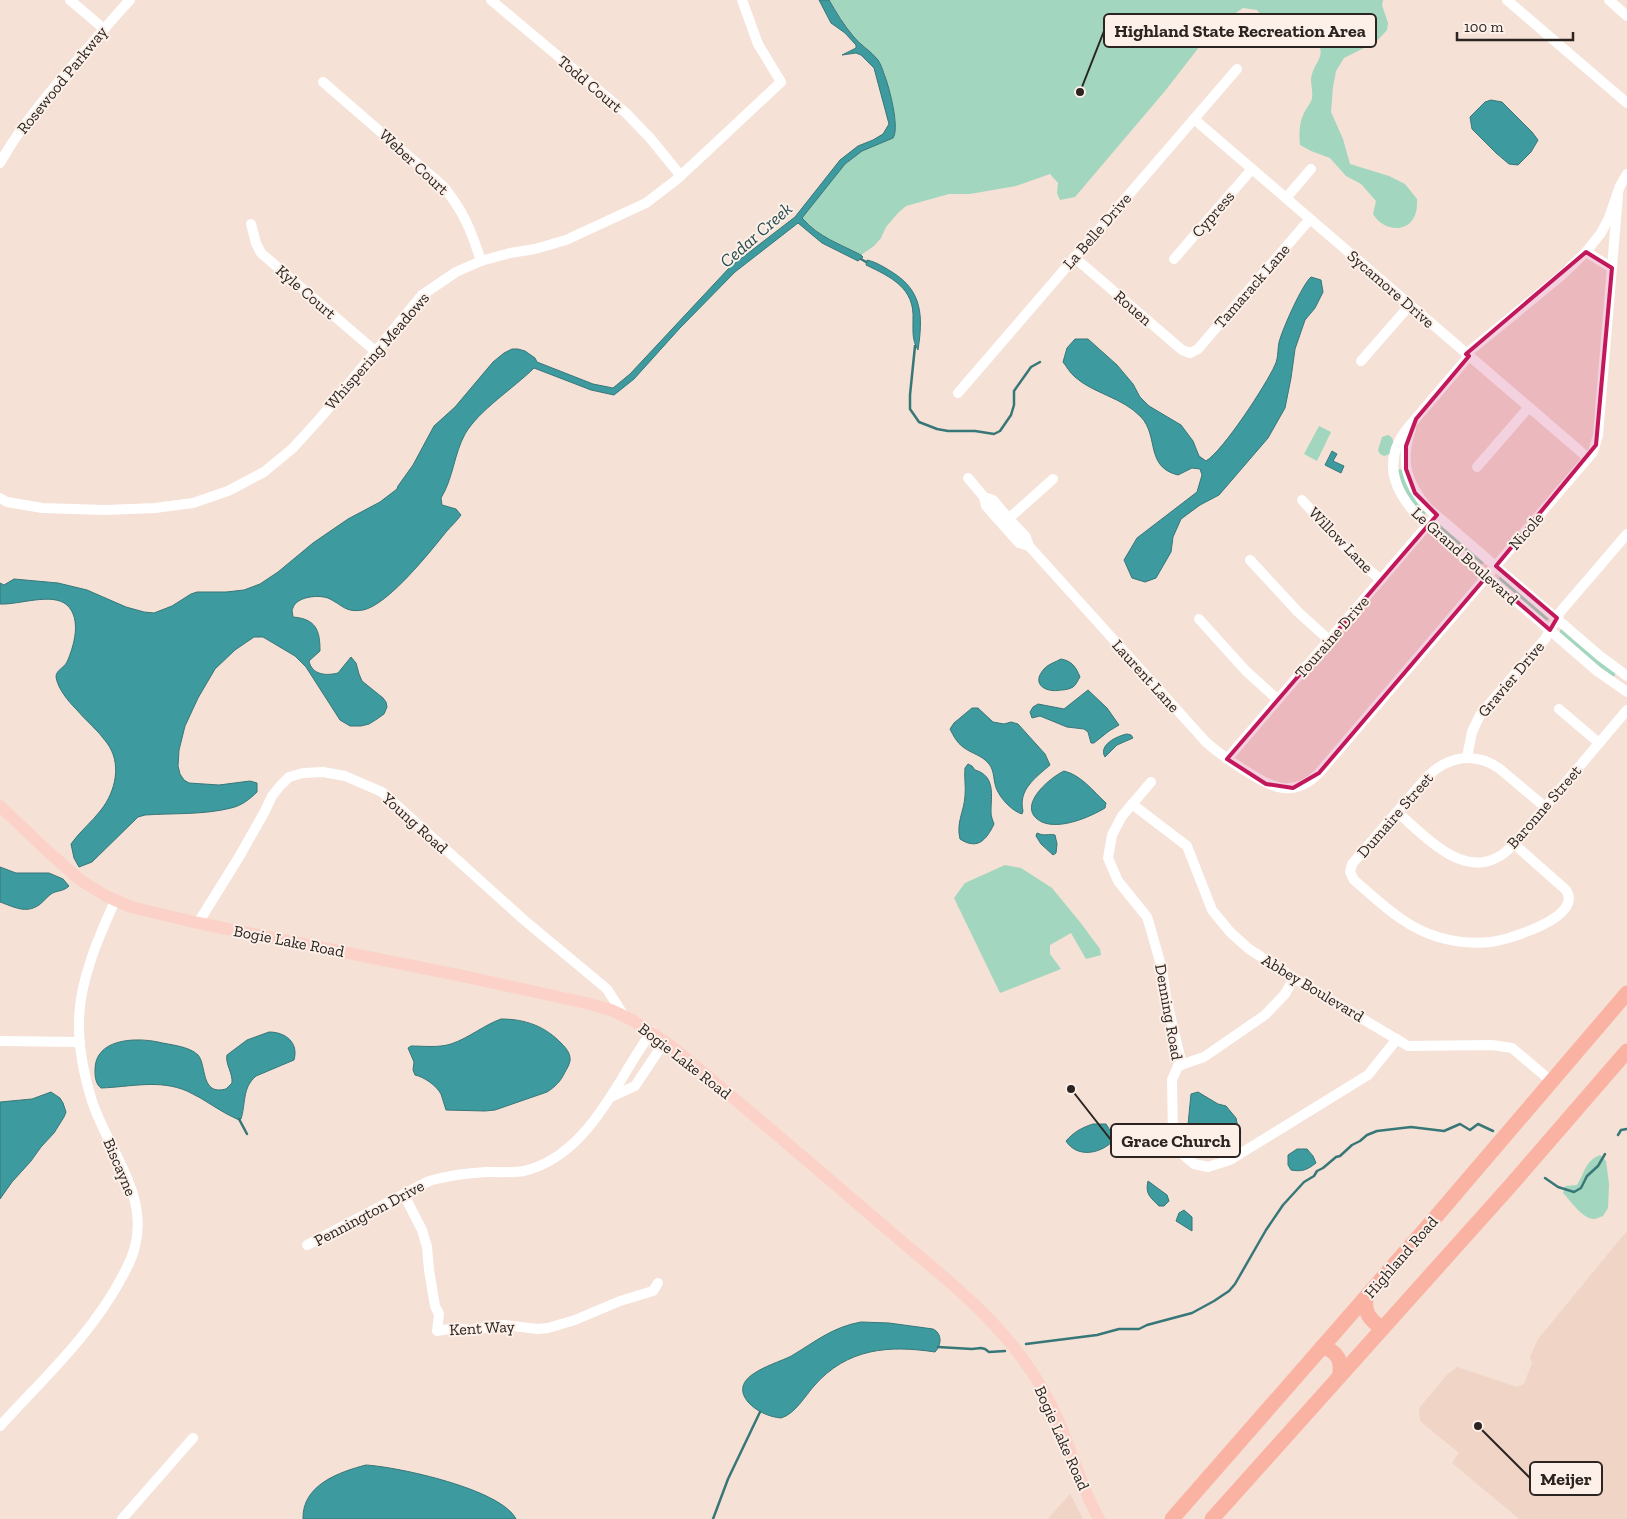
<svg xmlns="http://www.w3.org/2000/svg" width="1627" height="1519" viewBox="0 0 1627 1519" font-family="'Zilla Slab',serif">
	<style>
		.built { fill: #f0d4c5 }
		.green { fill: #a2d6be }
		.water { fill: #3d9a9e; stroke: #387778 }
		.lines { fill: none; stroke-linecap: round; stroke-linejoin: round }
		.stream { stroke: #387778; stroke-width: 2.5 }
		.minor { stroke: #fff; stroke-width: 10 }
		.major { stroke: #fcd1c8; stroke-width: 12 }
		.highway { stroke: #fab2a3; stroke-width: 15 }
		.marked { fill: #c2185b; fill-opacity: 0.2; stroke: #c2185b; stroke-width: 4; stroke-linejoin: round }
		.labels { text-anchor: middle; dominant-baseline: central; stroke-width: 4; stroke-linejoin: round; paint-order: stroke }
		.street-label { font-size: 16px; fill: #2b2420; stroke: #fcf0e9 }
		.water-label { font-size: 18px; font-style: italic; fill: #234c4e; stroke: #fcf0e9 }
		.leader { fill: none; stroke: #2b2420; stroke-width: 2 }
		.callout-dot { fill: #2b2420; stroke: #fcf0e9; stroke-width: 2 }
		.callout { fill: #fcf0e9; stroke: #2b2420; stroke-width: 2 }
		.callout-label { font-size: 18px; text-anchor: middle; font-weight: bold; fill: #2b2420 }
	</style>
	<rect width="100%" height="100%" fill="#f5e1d6"/>
	<!-- built -->
	<g class="built">
		<polygon points="1627,1231 1627,1519 1519,1519 1452,1463 1459,1453 1420,1421 1419,1408 1447,1375 1457,1367 1517,1387 1524,1384 1532,1363 1530,1357 1538,1339"/>
		<polygon points="1070,1494 1083,1519 1048,1519"/>
	</g>
	<!-- green -->
	<g class="green">
		<path d="M 829,0 L 1383,0 L 1382,5 L 1388,23 L 1387,30 L 1376,42 L 1344,58 L 1336,71 L 1333,87 L 1331,112 L 1343,139 L 1350,164 L 1389,176 L 1405,184 L 1417,199 C 1417,204 1417,211 1415,215 C 1407,235 1382,230 1373,214 L 1376,201 L 1361,184 L 1346,176 L 1330,158 L 1311,151 L 1300,145 C 1299,134 1299,123 1304,113 C 1306,109 1310,104 1312,99 C 1313,92 1311,86 1311,79 C 1313,61 1329,57 1315,39 L 1308,38 L 1293,46 L 1277,33 L 1257,10 L 1243,8 L 1224,21 L 1210,33 L 1165,91 L 1075,197 L 1060,200 L 1057,193 L 1058,183 L 1050,174 L 1016,186 L 970,194 L 949,194 L 906,206 L 898,213 L 886,227 L 881,238 L 874,246 L 861,255 L 826,238 L 811,226 L 802,218 L 845,164 L 862,151 L 893,138 L 892,107 L 885,73 L 878,60 L 852,35 Z"/>
		<polygon points="1319,426 1331,432 1317,461 1304,454"/>
		<path d="M 1388,435 C 1397,439 1392,447 1390,454 L 1384,456 L 1380,454 L 1378,450 L 1382,437 Z"/>
		<polygon points="1399,469 1402,470 1427,512 1424,515 1407,498 1397,471"/>
		<polygon points="1440,523 1484,562 1481,565 1437,527"/>
		<polygon points="1501,576 1549,618 1546,621 1498,579"/>
		<polygon points="1562,629 1615,673 1615,676 1611,677 1560,633 1560,630"/>
		<polygon points="1005,865 1021,868 1052,888 1080,922 1100,949 1101,955 1086,959 1071,933 1050,945 1050,954 1061,969 1000,993 954,898 965,883"/>
		<path d="M 1600,1155 L 1606,1161 L 1609,1184 L 1608,1208 L 1603,1216 C 1600,1217 1598,1218 1595,1219 C 1583,1220 1571,1201 1563,1193 L 1565,1186 L 1577,1185 C 1585,1172 1585,1161 1600,1155 Z"/>
	</g>
	<!-- water -->
	<g class="water">
		<path d="M 819,0 L 829,0 C 836,12 844,25 853,36 C 860,45 871,51 878,60 C 886,72 901,127 893,138 L 862,151 L 845,164 L 802,218 C 820,238 838,243 861,255 L 863,257 L 858,261 L 822,243 L 798,223 L 735,272 L 680,328 L 634,379 L 614,395 L 591,390 L 534,368 C 514,388 479,410 465,434 C 454,454 453,479 441,498 L 442,505 L 456,509 L 461,515 C 456,522 451,526 446,532 C 430,552 388,605 363,610 C 345,613 343,605 328,598 C 319,595 302,596 295,604 C 294,605 293,608 292,610 L 293,617 C 316,619 320,630 320,651 L 309,661 C 312,675 326,676 338,673 L 351,657 L 356,663 L 359,674 L 362,681 L 383,698 L 386,702 L 387,707 L 384,714 L 377,719 L 369,724 L 361,726 L 350,726 L 340,720 L 306,667 L 295,656 L 263,637 L 254,637 L 235,650 L 215,669 L 198,698 L 185,726 L 179,750 L 178,766 L 180,774 L 184,780 L 189,783 L 219,785 L 250,781 L 257,783 L 257,792 C 250,799 241,806 231,808 C 204,815 173,813 145,815 L 138,817 L 92,862 L 79,867 L 74,858 L 71,844 C 80,831 92,822 101,810 C 116,791 122,763 107,743 C 98,730 86,721 76,709 C 68,701 58,689 56,677 C 56,670 64,668 67,662 C 74,646 82,619 67,605 C 52,592 19,605 0,604 L 0,583 L 4,585 L 14,579 L 58,583 L 87,590 L 126,607 L 144,612 L 154,613 L 172,606 L 191,594 L 197,592 L 226,592 L 244,590 L 260,584 L 278,572 L 313,543 L 348,519 L 380,502 L 397,489 L 398,486 L 413,465 L 434,426 L 455,407 L 493,362 L 504,353 L 512,349 L 518,349 L 525,351 L 535,358 L 537,362 L 593,384 L 613,388 L 630,374 L 730,267 L 795,217 L 840,160 L 858,146 L 873,140 L 883,134 L 889,124 L 874,68 L 861,55 L 856,53 L 842,55 L 856,48 L 856,45 L 845,33 L 831,23 Z"/>
		<polygon points="1491,100 1502,102 1532,132 1538,140 1531,152 1518,165 1509,164 1496,153 1472,129 1470,117 1485,102"/>
		<path d="M 867,260 C 876,262 884,267 892,272 C 923,291 923,317 918,350 C 912,340 913,332 913,320 C 915,288 891,277 866,265 Z"/>
		<path d="M 1311,277 L 1321,280 L 1323,292 L 1315,308 L 1305,320 L 1295,349 L 1291,378 L 1285,408 L 1268,438 L 1219,495 L 1200,505 L 1181,519 L 1173,537 L 1171,552 L 1156,578 L 1145,582 L 1132,578 L 1124,560 L 1137,538 L 1197,492 L 1202,475 L 1200,469 L 1192,468 L 1178,475 C 1145,467 1159,436 1141,417 C 1122,397 1094,394 1075,377 C 1070,373 1067,367 1063,362 L 1067,348 L 1075,339 L 1088,339 L 1117,365 L 1133,384 L 1140,397 L 1149,406 L 1181,425 L 1193,441 L 1199,456 L 1206,461 C 1223,451 1266,385 1275,365 C 1279,357 1277,347 1280,339 C 1284,326 1302,285 1311,277 Z"/>
		<polygon points="1332,451 1337,454 1333,461 1344,466 1341,473 1325,465"/>
		<path d="M 1061,659 C 1072,661 1076,667 1080,677 C 1078,680 1076,685 1073,687 C 1070,689 1065,690 1061,690 C 1047,693 1030,685 1044,669 C 1048,664 1056,662 1061,659 Z"/>
		<polygon points="1088,690 1107,708 1119,725 1109,731 1094,743 1091,743 1088,732 1084,729 1067,727 1040,716 1032,718 1030,712 1033,707 1038,704 1064,709"/>
		<path d="M 972,708 L 978,708 L 993,722 L 1004,724 L 1011,722 L 1018,724 L 1045,754 L 1050,765 C 1035,778 1018,790 1023,811 L 1022,814 C 1012,811 1001,799 997,790 C 993,782 995,771 989,764 C 982,755 972,754 963,747 C 957,743 953,735 950,729 L 954,723 Z"/>
		<path d="M 1127,734 L 1131,735 L 1133,738 L 1117,745 L 1105,757 C 1098,745 1117,736 1127,734 Z"/>
		<path d="M 968,764 L 972,766 L 975,770 C 996,776 991,796 991,812 C 991,817 993,821 994,824 C 986,841 977,850 960,839 C 956,822 964,812 965,796 C 966,787 964,777 965,768 Z"/>
		<path d="M 1064,771 C 1081,775 1093,791 1106,803 L 1105,808 C 1090,817 1060,830 1042,822 C 1014,808 1049,778 1064,771 Z"/>
		<path d="M 1037,833 C 1046,837 1048,833 1055,835 L 1057,844 L 1056,853 L 1053,855 L 1041,844 L 1036,836 Z"/>
		<path d="M 0,867 L 16,873 L 49,873 L 63,879 L 69,886 C 63,892 57,890 51,894 C 47,897 43,902 39,905 C 26,914 14,907 0,902 Z"/>
		<path d="M 501,1019 C 525,1019 545,1026 562,1044 C 566,1048 571,1054 570,1061 C 569,1065 567,1069 565,1072 C 561,1081 555,1087 547,1092 L 495,1110 L 485,1111 L 446,1110 C 444,1105 443,1099 441,1094 C 436,1085 424,1077 415,1075 L 413,1070 L 414,1062 L 408,1048 L 411,1046 C 424,1046 438,1048 451,1044 C 469,1038 484,1025 501,1019 Z"/>
		<path d="M 269,1032 C 285,1032 299,1042 294,1060 L 256,1076 C 242,1088 246,1103 241,1119 L 239,1120 C 220,1112 205,1099 187,1091 C 159,1079 130,1087 101,1088 C 96,1084 95,1078 95,1071 C 94,1039 134,1037 158,1042 C 170,1045 189,1046 198,1055 C 207,1065 200,1096 226,1089 L 232,1083 C 233,1073 225,1064 227,1055 L 247,1040 Z"/>
		<polygon points="51,1092 60,1098 63,1103 66,1112 64,1117 54,1133 41,1147 31,1161 12,1182 0,1199 0,1102 32,1099"/>
		<path d="M 1198,1092 L 1218,1104 L 1226,1106 L 1236,1118 L 1239,1132 C 1234,1141 1219,1151 1207,1150 C 1202,1150 1196,1147 1191,1145 L 1187,1135 L 1191,1094 Z"/>
		<path d="M 1093,1124 L 1106,1124 L 1111,1132 L 1112,1142 C 1099,1154 1077,1158 1066,1141 C 1074,1132 1081,1128 1093,1124 Z"/>
		<path d="M 1297,1149 L 1307,1149 L 1313,1156 L 1316,1163 C 1307,1170 1302,1172 1291,1170 L 1288,1165 L 1288,1155 Z"/>
		<path d="M 1148,1181 L 1167,1195 L 1169,1201 L 1164,1206 L 1159,1206 C 1150,1197 1145,1194 1148,1181 Z"/>
		<polygon points="1184,1210 1192,1217 1192,1231 1176,1221 1179,1213"/>
		<path d="M 861,1322 L 889,1323 L 933,1329 C 942,1333 942,1345 935,1352 C 889,1345 847,1348 814,1386 C 805,1396 795,1414 781,1418 C 769,1417 756,1411 748,1402 C 726,1375 778,1364 793,1355 C 816,1341 833,1327 861,1322 Z"/>
		<path d="M 366,1465 C 398,1467 501,1489 516,1519 L 303,1519 C 302,1485 339,1472 366,1465 Z"/>
	</g>
	<g class="lines">
		<!-- stream -->
		<g class="stream">
			<polyline points="861,259 866,262"/>
			<polyline points="915,346 910,395 910,409 919,422 937,429 948,431 975,431 994,434 1000,431 1011,415 1014,405 1014,391 1031,367 1040,362"/>
			<polyline points="239,1119 247,1134"/>
			<polyline points="1618,1135 1621,1130 1627,1129"/>
			<polyline points="1545,1178 1558,1187 1574,1192 1581,1188 1587,1176 1598,1166 1605,1154"/>
			<polyline points="1026,1344 1097,1335 1119,1329 1139,1329 1147,1325 1192,1313 1214,1301 1229,1291 1235,1284 1266,1230 1283,1205 1304,1182 1314,1176 1317,1171 1323,1168 1336,1157 1340,1156 1352,1145 1360,1141 1367,1135 1377,1131 1411,1127 1444,1131 1460,1124 1470,1130 1478,1124 1493,1131"/>
			<polyline points="938,1347 972,1349 981,1348 985,1349 989,1352 1005,1351"/>
			<polyline points="713,1519 728,1479 760,1412"/>
		</g>
		<!-- minor -->
		<g class="minor">
			<polyline points="70,0 104,29"/>
			<polyline points="491,0 626,113 650,138 681,176"/>
			<polyline points="1507,0 1627,103"/>
			<polyline points="1609,0 1627,16"/>
			<path d="M 323,82 L 443,186 C 464,212 471,230 481,261"/>
			<polyline points="1194,119 1588,458"/>
			<path d="M 0,163 C 22,124 50,92 79,58 C 96,39 112,19 130,0"/>
			<polyline points="1286,198 1311,169"/>
			<polyline points="251,224 256,243 261,253 375,351"/>
			<polyline points="1586,252 1612,268"/>
			<polyline points="1074,257 1182,350 1190,353 1198,349 1310,219"/>
			<polyline points="1174,259 1252,169"/>
			<polyline points="1466,354 1561,276 1586,252 1601,233 1609,218 1620,186 1627,174"/>
			<path d="M 1469,356 L 1406,430 C 1383,461 1393,490 1418,516 L 1597,671 L 1627,692"/>
			<polyline points="1361,361 1410,305"/>
			<polyline points="958,393 1237,69"/>
			<path d="M 1411,429 C 1400,461 1406,483 1428,508 L 1600,656 L 1627,676"/>
			<polyline points="1477,467 1529,407"/>
			<path d="M 968,478 L 984,497 L 993,500 L 1009,519 L 1026,537 L 1029,546 L 1206,742 C 1217,752 1229,760 1241,768 C 1268,785 1291,801 1319,773 L 1593,452 L 1598,435 L 1618,195"/>
			<polyline points="984,497 986,506 1019,543 1029,546"/>
			<polyline points="0,498 7,502 42,508 105,510 155,508 193,503 228,491 264,472 293,448 322,416 422,295 456,272 481,261 510,253 535,249 566,240 646,203 676,180 703,155 781,82 758,44 742,0"/>
			<polyline points="1302,500 1353,556 1381,580"/>
			<polyline points="1005,522 1053,479"/>
			<polyline points="1250,560 1298,612 1329,640"/>
			<polyline points="1199,619 1246,671 1278,700"/>
			<polyline points="1559,709 1599,743"/>
			<polyline points="1467,757 1472,732 1480,715 1545,639 1561,611 1627,534"/>
			<polyline points="1227,759 1431,521"/>
			<polyline points="1151,782 1122,816 1112,835 1108,858 1118,881 1147,917 1151,930 1162,969 1166,998 1182,1065"/>
			<polyline points="1132,804 1187,846 1212,910 1230,932 1249,949 1294,978 1408,1046 1492,1045 1512,1048 1551,1081"/>
			<path d="M 1397,812 C 1430,840 1472,890 1514,844 L 1627,710"/>
			<path d="M 1514,844 L 1566,890 C 1584,917 1510,939 1491,942 C 1473,944 1455,942 1438,937 C 1404,927 1380,902 1354,880 L 1350,872 L 1352,864 L 1427,777 C 1448,756 1475,751 1500,769 L 1545,807"/>
			<polyline points="198,923 239,857 265,811 272,796 280,786 289,777 303,773 323,772 345,776 382,792 524,920 607,989 624,1016"/>
			<polyline points="1294,978 1285,994 1265,1015 1204,1057 1178,1066 1172,1080 1173,1137 1180,1152 1194,1164 1208,1167 1230,1160 1368,1075 1397,1039"/>
			<polyline points="0,1041 80,1042"/>
			<polyline points="611,1097 635,1086 665,1041"/>
			<polyline points="404,1195 422,1230 427,1247 429,1270 435,1306 439,1314 437,1331 455,1328 470,1330 504,1325 538,1329 548,1328 575,1320 620,1301 653,1291 658,1283"/>
			<path d="M 307,1245 L 429,1181 C 447,1176 467,1173 486,1172 C 498,1172 511,1173 524,1171 C 570,1160 598,1118 621,1080 C 631,1063 641,1047 652,1031"/>
			<path d="M 0,1426 C 43,1379 92,1334 122,1277 C 127,1268 133,1257 135,1246 C 149,1194 107,1148 92,1101 C 84,1075 78,1047 79,1019 C 80,980 99,936 115,901"/>
			<polyline points="122,1519 193,1438"/>
		</g>
		<!-- major -->
		<path class="major" d="M 0,806 L 42,846 L 80,880 L 106,896 L 131,907 L 198,923 L 458,975 L 586,1003 L 611,1010 L 634,1021 L 671,1046 C 744,1106 816,1168 887,1229 C 936,1271 991,1312 1027,1365 C 1039,1382 1049,1399 1057,1418 C 1072,1451 1081,1487 1099,1519"/>
		<!-- highway -->
		<g class="highway">
			<path d="M 1366,1298 C 1364,1314 1370,1319 1382,1329"/>
			<path d="M 1322,1347 C 1338,1351 1343,1362 1339,1377"/>
			<polyline points="1172,1519 1434,1219 1627,993"/>
			<polyline points="1212,1519 1511,1185 1627,1051"/>
		</g>
	</g>
	<!-- marked area -->
	<path class="marked" d="M 1586,252 L 1612,268 L 1596,445 L 1496,566 L 1557,618 L 1550,630 L 1487,576 L 1319,773 L 1293,788 L 1266,784 L 1227,759 L 1437,515 L 1415,493 L 1406,469 L 1406,446 L 1416,419 L 1469,356 L 1466,354 Z"/>
	<g class="labels">
		<!-- street labels -->
		<g class="street-label">
			<text transform="translate(62 80) rotate(-51)">Rosewood Parkway</text>
			<text transform="translate(590 84) rotate(40)">Todd Court</text>
			<text transform="translate(414 162) rotate(43)">Weber Court</text>
			<text transform="translate(1213 214) rotate(-49)">Cypress</text>
			<text transform="translate(1097 231) rotate(-49)">La Belle Drive</text>
			<text transform="translate(1252 286) rotate(-49)">Tamarack Lane</text>
			<text transform="translate(1391 289) rotate(41)">Sycamore Drive</text>
			<text transform="translate(306 292) rotate(41)">Kyle Court</text>
			<text transform="translate(1133 308) rotate(41)">Rouen</text>
			<text transform="translate(377 351) rotate(-49)">Whispering Meadows</text>
			<text transform="translate(1526 531) rotate(-49)">Nicole</text>
			<text transform="translate(1341 540) rotate(46)">Willow Lane</text>
			<text transform="translate(1465 556) rotate(42)">Le Grand Boulevard</text>
			<text transform="translate(1332 637) rotate(-49)">Touraine Drive</text>
			<text transform="translate(1146 676) rotate(48)">Laurent Lane</text>
			<text transform="translate(1511 679) rotate(-50)">Gravier Drive</text>
			<text transform="translate(1544 807) rotate(-49)">Baronne Street</text>
			<text transform="translate(1395 815) rotate(-49)">Dumaire Street</text>
			<text transform="translate(415 823) rotate(42)">Young Road</text>
			<text transform="translate(289 941) rotate(11)">Bogie Lake Road</text>
			<text transform="translate(1313 988) rotate(31)">Abbey Boulevard</text>
			<text transform="translate(1169 1012) rotate(80)">Denning Road</text>
			<text transform="translate(685 1061) rotate(38)">Bogie Lake Road</text>
			<text transform="translate(120 1167) rotate(67)">Biscayne</text>
			<text transform="translate(369 1213) rotate(-28)">Pennington Drive</text>
			<text transform="translate(1401 1257) rotate(-49)">Highland Road</text>
			<text transform="translate(482 1328) rotate(-3)">Kent Way</text>
			<text transform="translate(1062 1438) rotate(66)">Bogie Lake Road</text>
		</g>
		<!-- water labels -->
		<g class="water-label">
			<text transform="translate(756 235) rotate(-41)">Cedar Creek</text>
		</g>
	</g>
	<!-- callouts -->
	<path class="leader" d="M1080 92L1104 31M1071 1089L1111 1140M1478 1426L1530 1478"/>
	<g class="callout-dot">
		<circle cx="1080" cy="92" r="5"/>
		<circle cx="1071" cy="1089" r="5"/>
		<circle cx="1478" cy="1426" r="5"/>
	</g>
	<g class="callout">
		<rect x="1104" y="14" width="272" height="33" rx="5"/>
		<rect x="1111" y="1124" width="129" height="33" rx="5"/>
		<rect x="1530" y="1462" width="72" height="33" rx="5"/>
	</g>
	<g class="callout-label">
		<text x="1240" y="37">Highland State Recreation Area</text>
		<text x="1176" y="1147">Grace Church</text>
		<text x="1566" y="1485">Meijer</text>
	</g>
	<!-- scale -->
	<path d="M1457 32v8h116v-8" fill="none" stroke="#2b2420" stroke-width="2.5"/>
	<text x="1464" y="32" font-size="15" fill="#2b2420" stroke="#fcf0e9" stroke-width="4" paint-order="stroke">100 m</text>
</svg>
